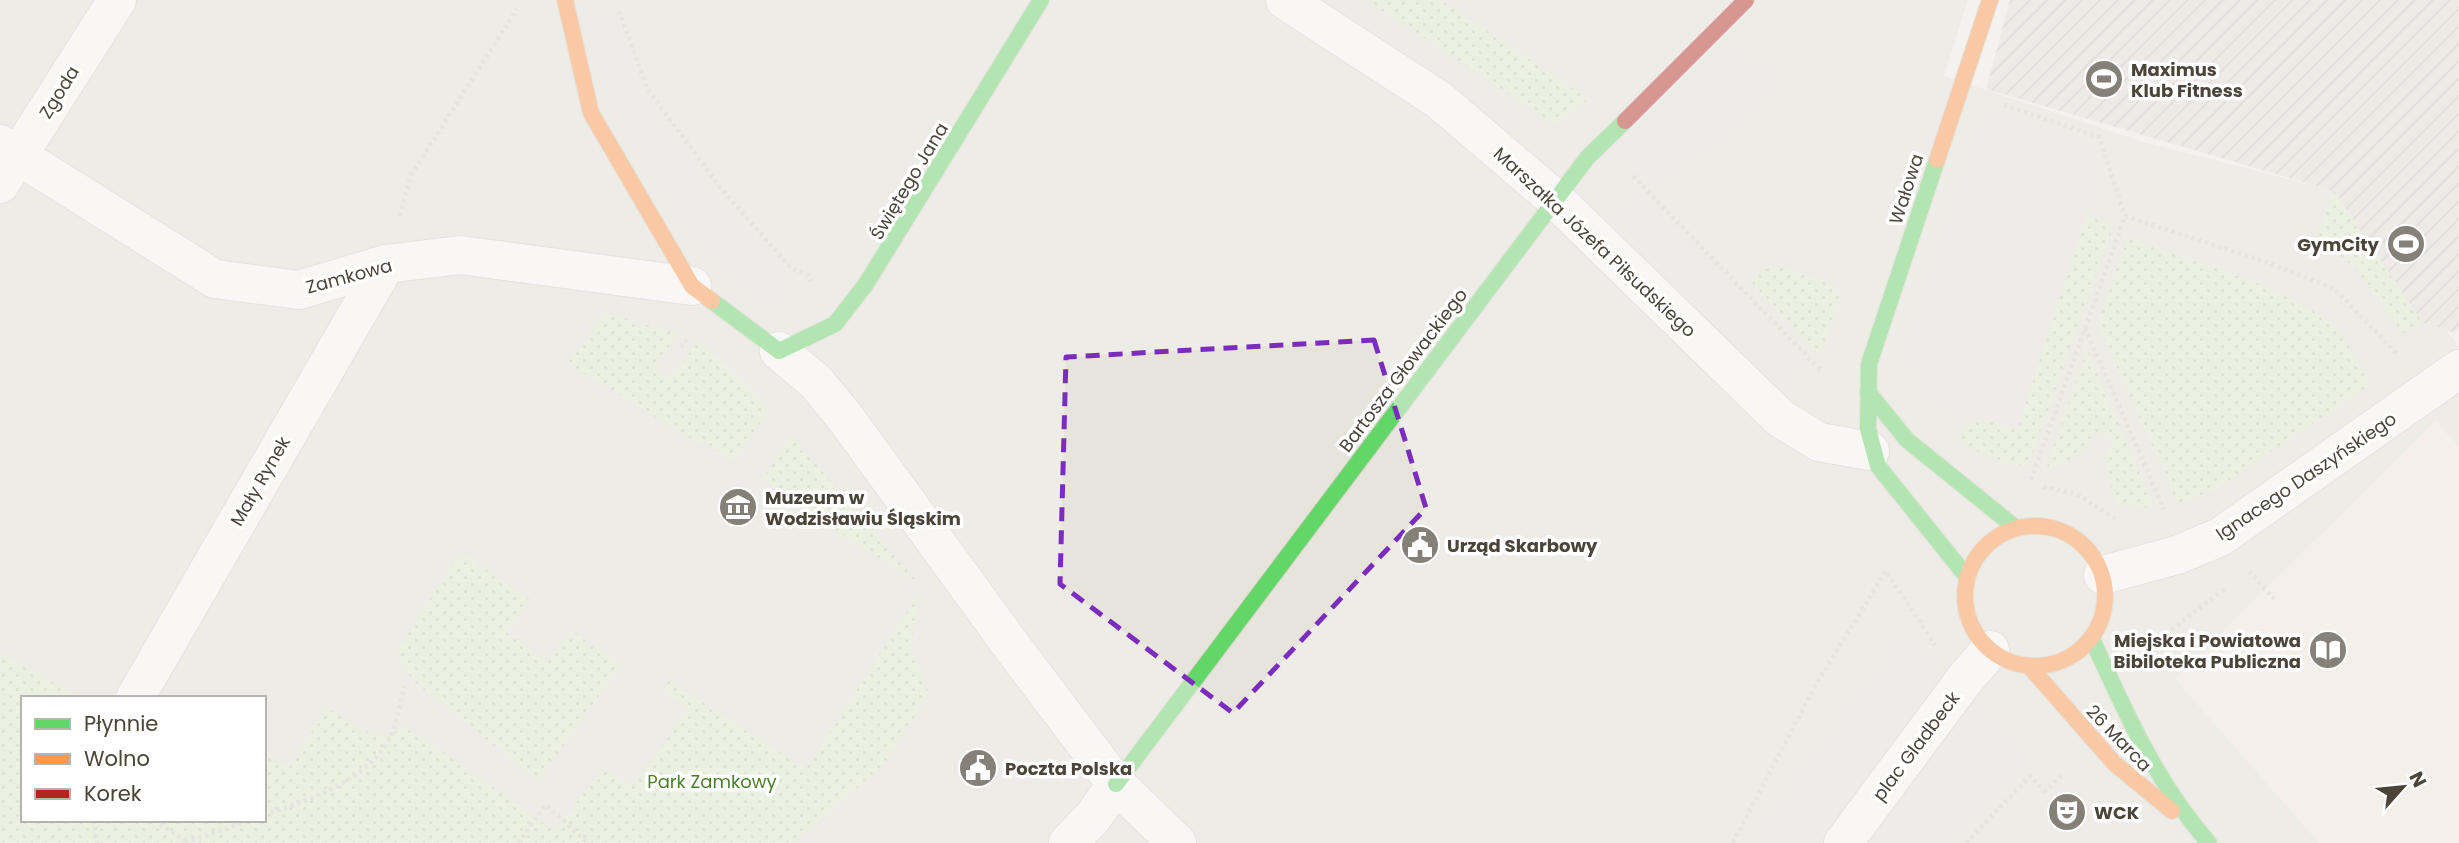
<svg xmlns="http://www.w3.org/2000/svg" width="2459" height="843" viewBox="0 0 2459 843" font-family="Poppins,sans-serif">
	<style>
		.residential { fill: #e7e4dc }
		.commercial { fill: #f3ebdf }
		.industrial { fill: url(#industrial-furrows) }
		.green { fill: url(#green-dots) }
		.parking { fill: #e6e3df }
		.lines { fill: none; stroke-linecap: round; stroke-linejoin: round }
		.street-casing { stroke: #d2d0cb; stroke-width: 40 }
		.fast-casing { stroke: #d3cfc5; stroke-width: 18 }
		.slow-casing { stroke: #d3cfc5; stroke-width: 18 }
		.jam-casing { stroke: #d3cfc5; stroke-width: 18 }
		.path { stroke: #d3d2cc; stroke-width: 4.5; stroke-dasharray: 3.5 3.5; stroke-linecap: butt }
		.street { stroke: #fdfdfc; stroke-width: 38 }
		.fast { stroke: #63d668; stroke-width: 16 }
		.slow { stroke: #ff974d; stroke-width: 16 }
		.jam { stroke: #b3261e; stroke-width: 16 }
		.marked { fill: none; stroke: #7b2cbf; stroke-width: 5; stroke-dasharray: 14 9; stroke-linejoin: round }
		.labels { text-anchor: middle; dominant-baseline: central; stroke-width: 7; stroke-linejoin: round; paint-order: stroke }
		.poi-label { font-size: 18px; font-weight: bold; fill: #4b4439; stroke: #fff; text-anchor: start }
		.street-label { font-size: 18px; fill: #4b4439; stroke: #fff }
		.park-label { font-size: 18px; fill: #4a7f2a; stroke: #fff }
	</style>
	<defs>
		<pattern id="industrial-furrows" width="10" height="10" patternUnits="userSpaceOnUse" patternTransform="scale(1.75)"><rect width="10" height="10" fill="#e6e2de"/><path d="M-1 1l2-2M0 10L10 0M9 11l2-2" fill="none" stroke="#c7c3bf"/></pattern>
		<pattern id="green-dots" width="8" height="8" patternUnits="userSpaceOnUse" patternTransform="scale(1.75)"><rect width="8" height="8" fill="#e1eecf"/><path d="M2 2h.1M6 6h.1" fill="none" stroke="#c3cdb2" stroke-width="1.8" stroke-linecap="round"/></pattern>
	</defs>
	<rect width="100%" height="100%" fill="#f4f2ee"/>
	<!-- residential -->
	<polygon class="residential" points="0,0 1968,0 1944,76 2144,142 2346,194 2459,347 2459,843 389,843 264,803 264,698 51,698 0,670"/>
	<!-- commercial -->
	<polygon class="commercial" points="2435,421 2459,446 2459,843 2319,843 2175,679"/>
	<!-- industrial -->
	<polygon class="industrial" points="2010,0 2459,0 2459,330 2455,333 2422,322 2334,191 1986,89"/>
	<!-- green -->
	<g class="green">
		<polygon points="1367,0 1441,0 1588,99 1556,125"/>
		<polygon points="2334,191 2422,322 2403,334 2354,266 2315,239"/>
		<path d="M 2086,215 L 2114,225 L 2028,466 C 2001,462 1981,458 1960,439 L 1964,428 L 1983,418 L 2017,430 Z"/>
		<path d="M 2128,237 C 2180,257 2296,290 2333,326 C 2350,344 2360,362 2369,385 L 2213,491 L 2178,504 L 2097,323 Z"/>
		<polygon points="1773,265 1832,283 1841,298 1820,355 1750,281"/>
		<polygon points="606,313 678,334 653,369 670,379 698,341 718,355 769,410 734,461 704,442 701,445 568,363"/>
		<polygon points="2087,349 2154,508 2116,505 2104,460 2114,440 2095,431 2083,453 2046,470"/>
		<polygon points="792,435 809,456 918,583 790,501 793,497 763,479"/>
		<polygon points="461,556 467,556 530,600 507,633 548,662 571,630 621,665 538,781 412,680 397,651 455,560"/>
		<path d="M 921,590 L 910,647 L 929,693 L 885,763 L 793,843 L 0,843 L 0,653 L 82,698 L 23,698 L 23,820 L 264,820 L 264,756 L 291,767 L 326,707 C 356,724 374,748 406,726 L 555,831 L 603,768 L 633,786 L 689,709 L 664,691 L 669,681 L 806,769 Z"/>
	</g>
	<!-- parking -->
	<g class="parking">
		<polygon points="1317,0 1342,0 1518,118 1510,132"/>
		<polygon points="613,15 653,112 710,192 791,283 762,311 678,214 633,145 606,87 585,27"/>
		<polygon points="1734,45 1784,86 1660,186 1619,145"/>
		<polygon points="1989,109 2090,145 2094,192 2017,430 1933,402 1906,351"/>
		<polygon points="1639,193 1807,363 1777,393 1611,220"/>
		<polygon points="1902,640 1931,663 2026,762 1953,843 1760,843 1754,838"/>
	</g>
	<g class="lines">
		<defs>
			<g id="street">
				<polyline points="1285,0 1439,100 1555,199 1780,418 1819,442 1870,451"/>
				<polyline points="0,144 215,279 299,290 386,264 460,255 692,286"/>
				<polyline points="0,184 117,0"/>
				<polyline points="779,351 816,382 847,420 1013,648 1116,784 1177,843"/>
				<polyline points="2103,575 2177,555 2220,537 2459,369"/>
				<polyline points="135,698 386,264"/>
				<polyline points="1068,843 1093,817 1116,784"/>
				<polyline points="1843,843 1965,679 1990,650"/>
			</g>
			<g id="fast">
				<polyline points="1937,160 1869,364 1868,429 1878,466 1967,577"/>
				<polyline points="712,301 779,351 835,324 866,284 1041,0"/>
				<polyline points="1868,392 1907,440 2016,528"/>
				<path d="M 2092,639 C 2125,711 2156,783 2209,843"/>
				<polyline points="1116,784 1587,158 1625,121"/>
			</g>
			<g id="slow">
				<polyline points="565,0 591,113 692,286 712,301"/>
				<polyline points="1937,160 1990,0"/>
				<circle cx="2035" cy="596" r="70"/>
				<polyline points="2030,667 2114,763 2172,811"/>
			</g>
			<polyline id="jam" points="1625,121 1746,0"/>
		</defs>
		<!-- street casing -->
		<use href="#street" class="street-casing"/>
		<!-- fast casing -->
		<use href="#fast" class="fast-casing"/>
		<!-- slow casing -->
		<use href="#slow" class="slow-casing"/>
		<!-- jam casing -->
		<use href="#jam" class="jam-casing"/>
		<!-- path -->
		<g class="path">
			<polyline points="619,11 647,88 719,186 792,269 808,275 811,281"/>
			<polyline points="2004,105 2099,137 2125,216"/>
			<polyline points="1633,176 1820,370 1821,369"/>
			<polyline points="400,216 411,175 517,9"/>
			<polyline points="2085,328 2164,509"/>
			<polyline points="681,347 687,339"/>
			<polyline points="2031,480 2125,216 2266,262 2335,289 2398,355"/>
			<polyline points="2043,487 2077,494 2117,520"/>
			<polyline points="2249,571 2274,599"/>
			<polyline points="2152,658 2164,635 2226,588"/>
			<path d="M 264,815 C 309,800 366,782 390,738 C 398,723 400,702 405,686"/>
			<polyline points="95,820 97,843"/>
			<polyline points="154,820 186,841"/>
			<polyline points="185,843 250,820"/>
			<polyline points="518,843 546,805 588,843"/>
			<polyline points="1733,843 1815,686 1886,571 1935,645"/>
			<polyline points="1966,843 2030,776 2045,791 2061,776"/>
		</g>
		<!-- street -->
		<use href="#street" class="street"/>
		<!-- fast -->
		<use href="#fast" class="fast"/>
		<!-- slow -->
		<use href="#slow" class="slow"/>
		<!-- jam -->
		<use href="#jam" class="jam"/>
	</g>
	<!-- marked area -->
	<path d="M0 0H2459V843H0ZM 1374,340 L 1426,508 L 1233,713 L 1060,584 L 1066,357 Z" fill="#f4f2ee" fill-opacity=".55" fill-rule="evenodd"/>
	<path class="marked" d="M 1374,340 L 1426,508 L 1233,713 L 1060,584 L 1066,357 Z"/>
	<!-- icons -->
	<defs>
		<symbol id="stadium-disc" viewBox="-11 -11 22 22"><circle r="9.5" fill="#868178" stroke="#fff"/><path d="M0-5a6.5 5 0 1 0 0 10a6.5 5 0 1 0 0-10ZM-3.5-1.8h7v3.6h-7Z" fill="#fff"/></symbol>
		<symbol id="museum-disc" viewBox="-11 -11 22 22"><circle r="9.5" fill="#868178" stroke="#fff"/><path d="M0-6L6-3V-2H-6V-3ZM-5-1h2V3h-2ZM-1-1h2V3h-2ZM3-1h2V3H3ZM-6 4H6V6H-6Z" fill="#fff"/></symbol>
		<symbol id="civic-disc" viewBox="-11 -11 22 22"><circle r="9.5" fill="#868178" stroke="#fff"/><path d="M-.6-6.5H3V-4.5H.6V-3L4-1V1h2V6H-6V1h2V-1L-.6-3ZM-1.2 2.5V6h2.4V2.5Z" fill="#fff"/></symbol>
		<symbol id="library-disc" viewBox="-11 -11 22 22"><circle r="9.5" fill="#868178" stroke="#fff"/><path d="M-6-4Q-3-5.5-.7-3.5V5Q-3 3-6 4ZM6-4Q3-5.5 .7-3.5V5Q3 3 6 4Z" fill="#fff"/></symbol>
		<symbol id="theatre-disc" viewBox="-11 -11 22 22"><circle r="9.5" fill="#868178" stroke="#fff"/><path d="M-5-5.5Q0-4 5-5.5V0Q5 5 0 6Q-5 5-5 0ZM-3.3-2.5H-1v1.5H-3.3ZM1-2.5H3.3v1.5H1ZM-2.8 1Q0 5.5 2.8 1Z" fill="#fff"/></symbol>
	</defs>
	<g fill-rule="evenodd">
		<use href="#stadium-disc" x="2082" y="57" width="44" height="44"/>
		<use href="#stadium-disc" x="2384" y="222" width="44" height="44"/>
		<use href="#museum-disc" x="716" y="485" width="44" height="44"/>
		<use href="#civic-disc" x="1398" y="523" width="44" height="44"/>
		<use href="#library-disc" x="2306" y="628" width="44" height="44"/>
		<use href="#civic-disc" x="956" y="746" width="44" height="44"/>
		<use href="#theatre-disc" x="2045" y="790" width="44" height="44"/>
	</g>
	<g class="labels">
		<!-- poi labels -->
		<g class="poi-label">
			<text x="2131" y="69">Maximus<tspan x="2131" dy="21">Klub Fitness</tspan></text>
			<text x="2379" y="244" text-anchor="end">GymCity</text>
			<text x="765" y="497">Muzeum w<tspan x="765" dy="21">Wodzisławiu Śląskim</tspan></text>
			<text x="1447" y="545">Urząd Skarbowy</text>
			<text x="2301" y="640" text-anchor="end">Miejska i Powiatowa<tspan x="2301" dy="21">Bibiloteka Publiczna</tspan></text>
			<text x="1005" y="768">Poczta Polska</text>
			<text x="2094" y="812">WCK</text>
		</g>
		<!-- street labels -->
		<g class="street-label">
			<text transform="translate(59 92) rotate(-58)">Zgoda</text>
			<text transform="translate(909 181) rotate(-59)">Świętego Jana</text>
			<text transform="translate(1906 189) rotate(-72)">Wałowa</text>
			<text transform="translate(1595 242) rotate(43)">Marszałka Józefa Piłsudskiego</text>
			<text transform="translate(349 276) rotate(-15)">Zamkowa</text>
			<text transform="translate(1403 370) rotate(-53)">Bartosza Głowackiego</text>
			<text transform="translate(2306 476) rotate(-34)">Ignacego Daszyńskiego</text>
			<text transform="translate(260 481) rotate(-60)">Mały Rynek</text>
			<text transform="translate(2119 738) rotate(46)">26 Marca</text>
			<text transform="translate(1916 746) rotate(-53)">plac Gladbeck</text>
		</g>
		<!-- park labels -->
		<g class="park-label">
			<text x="712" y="781">Park Zamkowy</text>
		</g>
	</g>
	<!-- legend -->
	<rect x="21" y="696" width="245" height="126" fill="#ffffff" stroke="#b7b4b0" stroke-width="2"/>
	<rect x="35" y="719" width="35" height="10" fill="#63d668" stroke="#b7b4b0" stroke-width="2"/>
	<text x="84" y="731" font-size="21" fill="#4b4439">Płynnie</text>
	<rect x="35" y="754" width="35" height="10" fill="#ff974d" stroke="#b7b4b0" stroke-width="2"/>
	<text x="84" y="766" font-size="21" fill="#4b4439">Wolno</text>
	<rect x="35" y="789" width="35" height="10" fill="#b3261e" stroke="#b7b4b0" stroke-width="2"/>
	<text x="84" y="801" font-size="21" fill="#4b4439">Korek</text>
	<!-- north arrow -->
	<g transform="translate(2403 787) rotate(63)" stroke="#ffffff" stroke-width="5" paint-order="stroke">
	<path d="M0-5L12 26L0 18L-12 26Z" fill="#4b4439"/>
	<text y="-10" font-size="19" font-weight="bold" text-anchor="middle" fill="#4b4439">N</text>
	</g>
</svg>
